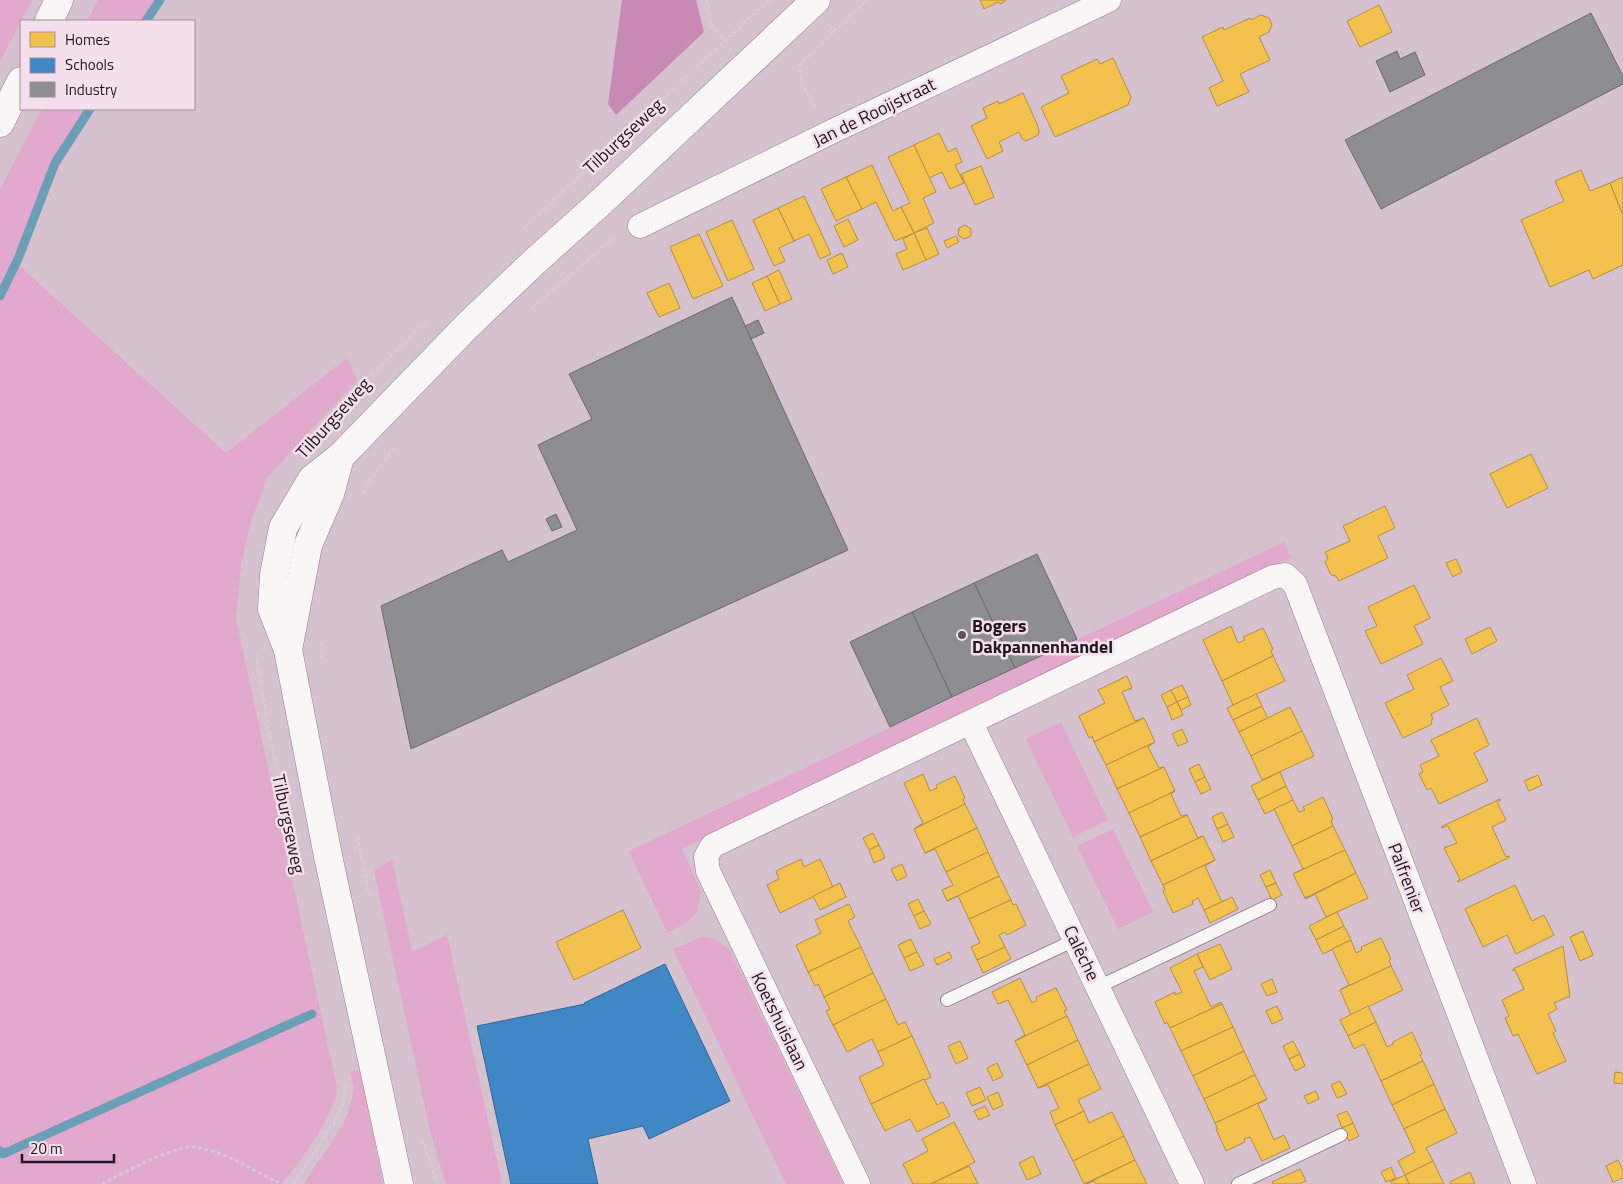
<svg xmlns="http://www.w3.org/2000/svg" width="1623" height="1184" viewBox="0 0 1623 1184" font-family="'Titillium Web',sans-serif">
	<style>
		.green { fill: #e2a8ce }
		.forest { fill: #c889b4 }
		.homes { fill: #f2c14e; stroke: #b48d3f }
		.schools { fill: #3f88c5; stroke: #366693 }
		.industry { fill: #8d8d92; stroke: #6d696f }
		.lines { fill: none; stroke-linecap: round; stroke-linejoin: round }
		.stream { stroke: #6b9fb5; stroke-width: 9 }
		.lane-casing { stroke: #91818b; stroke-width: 14 }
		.street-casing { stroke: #91818b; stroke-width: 25 }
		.secondary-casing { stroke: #91818b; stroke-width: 29 }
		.highway-casing { stroke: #91818b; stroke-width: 29 }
		.path { stroke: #d2ccd0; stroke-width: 3; stroke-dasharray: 4 2.5; stroke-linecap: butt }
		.lane { stroke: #f9f6f8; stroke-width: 12 }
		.street { stroke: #f9f6f8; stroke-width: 24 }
		.secondary { stroke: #f9f6f8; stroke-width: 28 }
		.highway { stroke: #f9f6f8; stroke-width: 28 }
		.poi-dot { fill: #61515b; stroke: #f3e0ec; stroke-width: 2 }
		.labels { text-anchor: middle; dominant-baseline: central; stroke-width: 5; stroke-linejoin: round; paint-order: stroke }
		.street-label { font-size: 18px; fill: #22151d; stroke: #f3e0ec }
		.poi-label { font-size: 18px; font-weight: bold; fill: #22151d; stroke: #f3e0ec; text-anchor: start }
	</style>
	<rect width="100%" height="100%" fill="#d6c1ce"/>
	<!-- green -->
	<g class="green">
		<polygon points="0,0 32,0 0,62"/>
		<polygon points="98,0 164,0 151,21 87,21"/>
		<path d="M 42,109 L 95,109 L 59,167 L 12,259 L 226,453 L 347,358 L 357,380 L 268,477 L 251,521 L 241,565 L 236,619 L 337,1088 C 334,1116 300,1163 281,1184 L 0,1184 L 0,190 Z"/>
		<polygon points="1284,542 1291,558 682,849 701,891 697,912 686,923 667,933 629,851"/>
		<polygon points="1061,722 1108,820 1073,837 1026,739"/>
		<polygon points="1113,829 1153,912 1118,929 1077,846"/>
		<polygon points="392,859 412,952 447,935 502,1184 446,1184 430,1131 374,871"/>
		<polygon points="702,937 714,939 730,950 843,1184 786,1184 673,949"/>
		<path d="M 360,1070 L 383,1184 L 304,1184 C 320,1156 354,1121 353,1087 C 353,1082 351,1077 351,1072 Z"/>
	</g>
	<!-- forest -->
	<polygon class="forest" points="622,0 696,0 704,32 616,115 608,104"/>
	<!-- homes -->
	<g class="homes">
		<polygon points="980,0 1006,0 1001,4 998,2 984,9"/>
		<polygon points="1379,5 1392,32 1360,47 1347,21"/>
		<polygon points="1261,15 1269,18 1272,25 1269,32 1259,37 1270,60 1240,74 1249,92 1217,106 1209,88 1223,81 1202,37 1223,27 1224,30 1250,18 1251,20"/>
		<polygon points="1113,58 1131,97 1128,105 1055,137 1041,107 1069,93 1061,76 1097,59 1100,64"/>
		<polygon points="1023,93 1037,124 1039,131 1038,135 1026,141 1022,139 1019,132 999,142 1003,151 987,159 971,126 987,118 983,108 998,101 999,104"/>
		<polygon points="939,133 948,152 956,148 962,162 955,165 964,183 950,189 942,172 929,178 914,145"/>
		<polygon points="914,145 936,192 923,198 934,223 914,233 901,207 910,203 888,157"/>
		<polygon points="872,165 893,211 901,207 914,233 895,241 876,202 862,209 846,177"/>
		<polygon points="981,166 994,197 975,205 961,174"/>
		<polygon points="1581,170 1590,191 1610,183 1623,215 1623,265 1593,279 1589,270 1550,287 1521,220 1564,201 1555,181"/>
		<polygon points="846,177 862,209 836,221 821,189"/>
		<polygon points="1623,177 1623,215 1610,183"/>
		<polygon points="804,196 831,254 820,259 809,234 794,241 778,208"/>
		<polygon points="778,208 794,241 779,248 785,261 774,266 753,220"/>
		<polygon points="848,219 858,240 844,247 834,226"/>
		<polygon points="732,220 754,269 728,281 706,232"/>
		<polygon points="965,225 971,229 971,236 964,239 958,235 959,228"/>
		<polygon points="927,228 939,254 926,260 914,233"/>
		<polygon points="914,233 926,260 903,270 896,254 907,249 903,239"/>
		<polygon points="699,234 723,286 693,299 670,247"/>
		<polygon points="956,236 959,242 947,248 944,241"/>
		<polygon points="842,253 848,267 833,274 827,260"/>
		<polygon points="779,270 792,299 780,304 767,276"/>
		<polygon points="767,276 780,304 765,311 752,283"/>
		<polygon points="669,283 680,308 659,317 647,293"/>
		<polygon points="1531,454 1548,488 1507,508 1490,474"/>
		<polygon points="1385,506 1395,528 1378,536 1388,558 1339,581 1336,576 1331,575 1325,562 1328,558 1325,552 1350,541 1343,526"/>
		<polygon points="1456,559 1462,572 1453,577 1446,563"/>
		<polygon points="1414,585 1430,618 1414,626 1423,644 1381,664 1365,631 1377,626 1368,607"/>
		<polygon points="1231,626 1238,643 1245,640 1243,637 1263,628 1273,649 1271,651 1273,656 1222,681 1203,640"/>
		<polygon points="1490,627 1497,641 1472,654 1465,639"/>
		<polygon points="1273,656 1285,681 1233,705 1222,681"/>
		<polygon points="1441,658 1453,681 1440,687 1449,705 1431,714 1433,719 1431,720 1432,724 1403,738 1385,703 1414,689 1407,675"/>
		<polygon points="1127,676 1132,688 1122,692 1135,721 1144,718 1094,742 1092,736 1089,738 1079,716 1105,703 1098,690"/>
		<polygon points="1182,685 1188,697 1177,702 1171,690"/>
		<polygon points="1171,690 1177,702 1167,707 1161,695"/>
		<polygon points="1256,694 1262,706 1233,720 1227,708"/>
		<polygon points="1188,697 1191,705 1181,710 1177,702"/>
		<polygon points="1177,702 1183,715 1172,720 1167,707"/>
		<polygon points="1262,706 1268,719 1239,732 1233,720"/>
		<polygon points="1290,707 1302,731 1251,756 1239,732"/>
		<polygon points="1144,718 1155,742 1106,765 1094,742"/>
		<polygon points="1477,718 1489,745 1474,753 1488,781 1439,804 1431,788 1427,790 1419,774 1423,772 1420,765 1439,756 1431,740"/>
		<polygon points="1182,729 1188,742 1178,746 1172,734"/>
		<polygon points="1302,731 1314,756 1262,780 1251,756"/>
		<polygon points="1155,742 1148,747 1159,768 1164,767 1117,789 1106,765"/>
		<polygon points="1199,764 1205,777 1195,782 1189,769"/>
		<polygon points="1164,767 1175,791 1129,813 1117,789"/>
		<polygon points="1280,772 1286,786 1258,800 1251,786"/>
		<polygon points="923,774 930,791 937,788 936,785 955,776 965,798 963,799 965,804 914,829 923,823 904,783"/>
		<polygon points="1538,775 1542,785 1529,791 1524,781"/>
		<polygon points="1205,777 1211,789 1201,794 1195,782"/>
		<polygon points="1286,786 1293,800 1265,814 1258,800"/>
		<polygon points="1175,791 1171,794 1181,816 1187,815 1140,837 1129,813"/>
		<polygon points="1323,797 1333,819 1331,820 1333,826 1292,846 1274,809 1293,800 1299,812 1305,810 1303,807"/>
		<polygon points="1500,799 1501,800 1497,802 1506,820 1492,827 1506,857 1509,856 1510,857 1458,882 1457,881 1460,879 1444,848 1457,843 1448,826 1442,828 1441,827"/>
		<polygon points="965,804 977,828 925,853 914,829"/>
		<polygon points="1222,812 1228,824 1217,829 1212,817"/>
		<polygon points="1187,815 1198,838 1203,836 1151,861 1140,837"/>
		<polygon points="1228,824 1234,837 1223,842 1217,829"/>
		<polygon points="1333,826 1345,850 1293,874 1303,869 1292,846"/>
		<polygon points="977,828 988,852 946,872 935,849 925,853"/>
		<polygon points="873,833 879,845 869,850 863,838"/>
		<polygon points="1203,836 1215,860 1163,885 1151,861"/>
		<polygon points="879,845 885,858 874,863 869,850"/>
		<polygon points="1345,850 1356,873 1305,898 1293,874"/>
		<polygon points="988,852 999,876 947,901 942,890 953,885 946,872"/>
		<polygon points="801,859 804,867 820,859 833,887 780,913 767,885 779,879 776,871"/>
		<polygon points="1215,860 1205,866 1222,902 1204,910 1198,898 1192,901 1193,904 1173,913 1163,891 1165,890 1163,885"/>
		<polygon points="902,864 907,876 897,881 891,869"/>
		<polygon points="1270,870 1276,883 1266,887 1260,875"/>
		<polygon points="1356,873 1368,898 1326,917 1315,894 1305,899"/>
		<polygon points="999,876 1011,900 969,919 958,896 947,901"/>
		<polygon points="840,883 846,897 820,910 813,896"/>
		<polygon points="1276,883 1282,895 1272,900 1266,887"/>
		<polygon points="1515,885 1532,921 1544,915 1554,935 1516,954 1507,935 1483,947 1465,909"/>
		<polygon points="1232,897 1238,909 1210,923 1204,910"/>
		<polygon points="918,899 924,911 914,916 908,904"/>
		<polygon points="1011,900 1013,905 1016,904 1026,925 1007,935 1005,932 999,935 1005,947 977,960 971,947 980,943 969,919"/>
		<polygon points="849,904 855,917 848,921 861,947 808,972 796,945 821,933 815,920"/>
		<polygon points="623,910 641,948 574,980 556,942"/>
		<polygon points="924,911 931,924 920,929 914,916"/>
		<polygon points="1337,912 1344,926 1316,940 1309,926"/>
		<polygon points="1344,926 1351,940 1323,954 1316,940"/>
		<polygon points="1583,931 1593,955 1580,961 1570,937"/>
		<polygon points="1381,938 1391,959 1389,960 1391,966 1340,990 1349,985 1332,949 1351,940 1356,953 1362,950 1361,947"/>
		<polygon points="911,939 917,952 904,958 898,945"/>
		<polygon points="1220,944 1232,969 1210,980 1197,954"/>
		<polygon points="1563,946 1570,997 1568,997 1554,1003 1557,1009 1548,1014 1556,1031 1553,1033 1566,1061 1537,1074 1518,1034 1513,1036 1505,1018 1509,1016 1502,1000 1524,989 1515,970 1513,971 1513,969"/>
		<polygon points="861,947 873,973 824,997 818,984 815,986 808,972"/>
		<polygon points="1005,947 1011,959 983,973 977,960"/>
		<polygon points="917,952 924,965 910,971 904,958"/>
		<polygon points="949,952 952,958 937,965 934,959"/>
		<polygon points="1197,954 1203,967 1194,971 1211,1007 1221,1002 1222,1004 1170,1028 1167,1022 1165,1024 1155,1002 1175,992 1175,995 1182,992 1170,968"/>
		<polygon points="1391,966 1403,990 1351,1015 1340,990"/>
		<polygon points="873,973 886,999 833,1025 826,1011 830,1009 824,997"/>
		<polygon points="1020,978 1032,1003 1037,1000 1036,997 1056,988 1067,1010 1064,1011 1067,1016 1015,1041 1025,1035 1008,1000 998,1004 992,992"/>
		<polygon points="1272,979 1277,992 1267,996 1261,984"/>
		<polygon points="886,999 898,1025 905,1022 912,1036 878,1052 872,1039 847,1052 833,1025"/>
		<polygon points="1222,1004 1233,1027 1181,1051 1170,1028"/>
		<polygon points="1277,1006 1283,1019 1272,1024 1266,1011"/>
		<polygon points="1368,1006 1376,1022 1348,1036 1340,1020"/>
		<polygon points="1067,1016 1078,1040 1027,1065 1015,1041"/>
		<polygon points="1376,1022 1387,1047 1393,1044 1393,1042 1412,1032 1422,1054 1420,1055 1423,1061 1381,1081 1364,1044 1354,1049 1348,1036"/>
		<polygon points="1233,1027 1244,1051 1193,1076 1181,1051"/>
		<polygon points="912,1036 931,1077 925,1080 924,1079 871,1104 859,1077 884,1065 878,1052"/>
		<polygon points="1078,1040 1089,1064 1038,1088 1027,1065"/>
		<polygon points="960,1041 968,1058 956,1064 948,1046"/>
		<polygon points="1293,1041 1300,1054 1289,1059 1283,1046"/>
		<polygon points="1244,1051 1255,1075 1204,1099 1193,1076"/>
		<polygon points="1300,1054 1305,1066 1295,1071 1289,1059"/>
		<polygon points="1423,1061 1434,1084 1392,1105 1381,1081"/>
		<polygon points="997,1063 1003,1076 993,1081 987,1068"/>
		<polygon points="1089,1064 1101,1089 1078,1100 1084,1111 1055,1125 1050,1112 1059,1108 1048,1085 1038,1088"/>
		<polygon points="1615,1072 1622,1073 1623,1075 1623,1084 1614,1083"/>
		<polygon points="1255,1075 1267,1099 1215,1123 1204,1099"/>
		<polygon points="924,1079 937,1105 943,1102 950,1116 917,1132 910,1119 885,1131 871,1104"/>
		<polygon points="1340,1081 1347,1094 1337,1098 1331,1085"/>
		<polygon points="1434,1084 1445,1109 1404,1129 1392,1105"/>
		<polygon points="980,1087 986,1100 972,1106 966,1093"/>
		<polygon points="1316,1091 1319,1099 1308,1104 1304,1096"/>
		<polygon points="998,1092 1003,1105 993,1110 987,1097"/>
		<polygon points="1267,1099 1258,1104 1274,1140 1284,1135 1290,1148 1262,1161 1250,1137 1244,1139 1245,1142 1226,1151 1216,1129 1218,1129 1215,1123"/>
		<polygon points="985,1106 990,1115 979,1120 974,1111"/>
		<polygon points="1445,1109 1457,1133 1426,1148 1433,1161 1405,1175 1398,1161 1415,1152 1404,1129"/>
		<polygon points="1084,1111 1089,1123 1112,1112 1124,1136 1073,1161 1055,1125"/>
		<polygon points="1347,1111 1353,1123 1342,1128 1337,1115"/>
		<polygon points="954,1122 975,1162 931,1184 913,1184 903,1164 928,1151 922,1139"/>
		<polygon points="1353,1123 1359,1136 1349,1141 1342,1128"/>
		<polygon points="1124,1136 1135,1160 1084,1184 1073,1161"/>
		<polygon points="1033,1156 1041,1174 1027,1180 1019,1163"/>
		<polygon points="1135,1160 1147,1184 1096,1184 1094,1181 1086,1184"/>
		<polygon points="1618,1160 1623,1171 1623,1178 1613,1182 1606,1166"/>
		<polygon points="1433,1161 1444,1184 1409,1184 1405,1175"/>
		<polygon points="969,1166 978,1184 931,1184"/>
		<polygon points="1391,1167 1396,1178 1386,1182 1381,1172"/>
		<polygon points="1300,1169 1306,1181 1299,1184 1273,1184 1272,1182"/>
		<polygon points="1470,1172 1475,1184 1451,1184 1450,1182"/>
		<polygon points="1405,1175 1409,1184 1392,1184 1390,1182"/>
	</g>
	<!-- schools -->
	<polygon class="schools" points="665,964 730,1101 649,1139 643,1126 588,1139 598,1184 511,1184 477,1026 585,1004 584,1003"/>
	<!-- industry -->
	<g class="industry">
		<polygon points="1591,13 1623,76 1623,84 1381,209 1345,140"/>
		<polygon points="1397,51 1400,59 1415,52 1425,75 1390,92 1376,61"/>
		<polygon points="732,297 848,550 411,749 381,606 502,550 508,562 577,530 538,445 592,419 569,374"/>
		<polygon points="758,320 764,333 751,339 745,326"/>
		<polygon points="556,514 562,527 552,531 546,519"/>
		<polygon points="1037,554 1077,639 1015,668 974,583"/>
		<polygon points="974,583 1015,668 952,697 912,612"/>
		<polygon points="912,612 952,697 890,727 850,642"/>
	</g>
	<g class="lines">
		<!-- stream -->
		<g class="stream">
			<polyline points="146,21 160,0"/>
			<polyline points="0,296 18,259 55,163 90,109"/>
			<polyline points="0,1151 3,1154 312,1014"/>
		</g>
		<defs>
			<g id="lane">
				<polyline points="1098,987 1270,905"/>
				<polyline points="947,1000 1075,940"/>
				<polyline points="1238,1184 1341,1135"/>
			</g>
			<g id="street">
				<polyline points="640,226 831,132 1109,0"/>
				<polyline points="971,723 1192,1184"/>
				<polyline points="858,1184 708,871 706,857 712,846 1273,577 1285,575 1295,584 1524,1184"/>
			</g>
			<g id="secondary">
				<polyline points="288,650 308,545 330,494 340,457"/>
				<polyline points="399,1184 328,856 288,650 272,609 274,575 283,528 312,479 340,457 467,326 533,263 601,202 816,0"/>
			</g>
			<g id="highway">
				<polyline points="49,21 59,0"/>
				<polyline points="0,123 21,81"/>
			</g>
		</defs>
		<!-- lane casing -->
		<use href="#lane" class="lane-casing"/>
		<!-- street casing -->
		<use href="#street" class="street-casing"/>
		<!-- secondary casing -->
		<use href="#secondary" class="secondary-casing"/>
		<!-- highway casing -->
		<use href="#highway" class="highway-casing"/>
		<!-- path -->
		<g class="path">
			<polyline points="706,0 711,26 725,41"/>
			<polyline points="834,31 867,0"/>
			<polyline points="816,108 803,86 799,66 834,31 830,27"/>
			<polyline points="524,228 769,0"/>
			<polyline points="532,308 606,244 615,238"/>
			<polyline points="309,441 359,386 426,322"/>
			<polyline points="363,494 369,481 396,445"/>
			<polyline points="256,654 268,727 289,824"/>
			<polyline points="322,659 322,643"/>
			<polyline points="357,836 370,896"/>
			<polyline points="422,1139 437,1184"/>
			<path d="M 102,1184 C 122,1174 172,1146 192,1147 C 222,1149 254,1171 281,1184"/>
			<polyline points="294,1184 337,1117 344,1101 345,1084"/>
		</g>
		<!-- lane -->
		<use href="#lane" class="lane"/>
		<!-- street -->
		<use href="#street" class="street"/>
		<!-- secondary -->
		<use href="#secondary" class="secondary"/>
		<!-- highway -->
		<use href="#highway" class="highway"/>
	</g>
	<!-- markers -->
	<circle class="poi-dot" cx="962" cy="635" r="5"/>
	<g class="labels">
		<!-- street labels -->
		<g class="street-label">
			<text transform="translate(874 112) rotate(-26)">Jan de Rooijstraat</text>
			<text transform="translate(623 136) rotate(-43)">Tilburgseweg</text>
			<text transform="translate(333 418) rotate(-48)">Tilburgseweg</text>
			<text transform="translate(289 824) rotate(78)">Tilburgseweg</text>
			<text transform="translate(1407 878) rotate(69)">Palfrenier</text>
			<text transform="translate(1082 953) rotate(64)">Calèche</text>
			<text transform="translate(780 1021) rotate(64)">Koetshuislaan</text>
		</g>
		<!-- poi labels -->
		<g class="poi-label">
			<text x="972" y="625">Bogers<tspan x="972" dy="21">Dakpannenhandel</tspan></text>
		</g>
	</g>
	<!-- legend -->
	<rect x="20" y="20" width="175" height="90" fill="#f3e0ec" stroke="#9f8f99"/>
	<rect x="30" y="32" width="25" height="15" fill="#f2c14e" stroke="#9f8f99"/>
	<text x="65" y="45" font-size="15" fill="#22151d">Homes</text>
	<rect x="30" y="58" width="25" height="15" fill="#3f88c5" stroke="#9f8f99"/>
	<text x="65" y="70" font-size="15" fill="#22151d">Schools</text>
	<rect x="30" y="82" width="25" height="15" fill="#8d8d92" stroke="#9f8f99"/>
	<text x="65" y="95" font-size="15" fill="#22151d">Industry</text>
	<!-- scale -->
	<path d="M22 1154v8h92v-8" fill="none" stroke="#22151d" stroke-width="2.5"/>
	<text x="30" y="1154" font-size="15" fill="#22151d" stroke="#f3e0ec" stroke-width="4" paint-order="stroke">20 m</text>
</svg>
